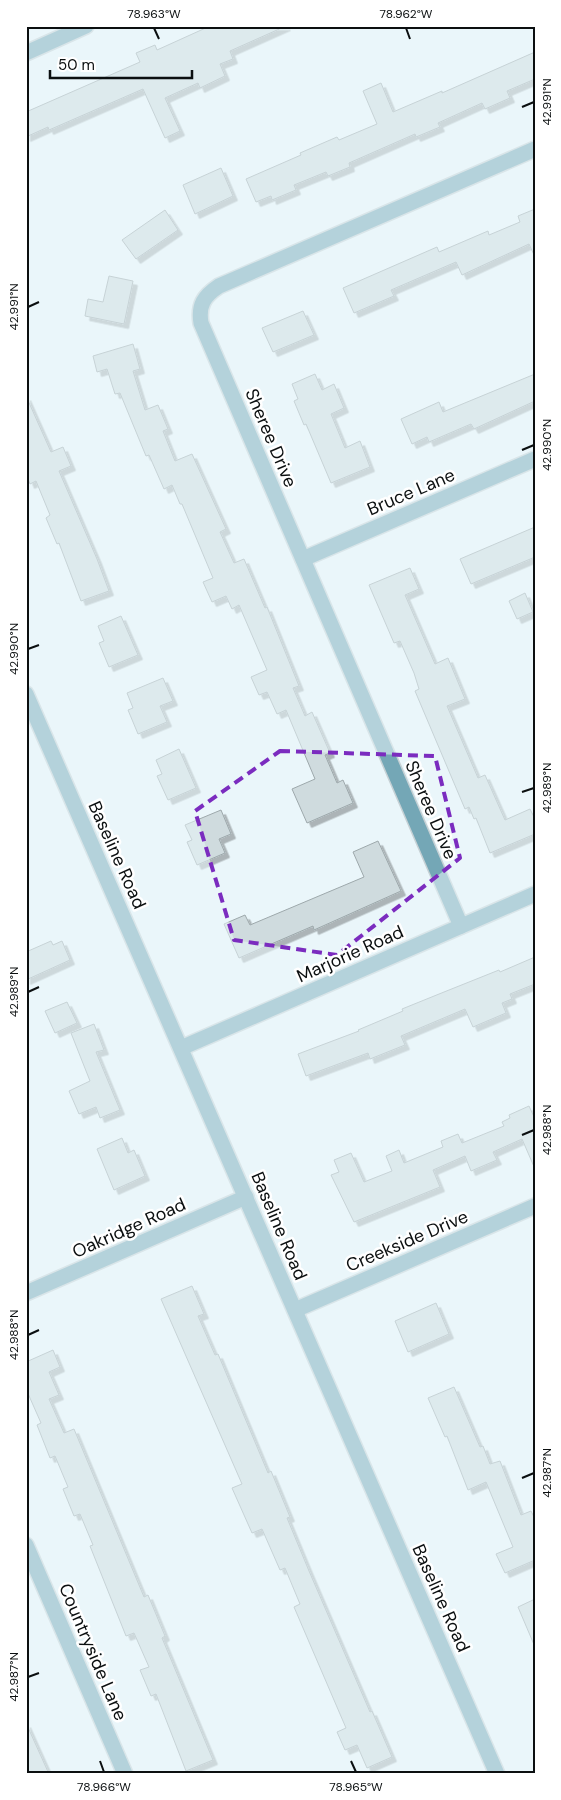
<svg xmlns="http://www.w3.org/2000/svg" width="561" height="1800" viewBox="0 0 561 1800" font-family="'DM Sans',sans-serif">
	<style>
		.building { fill: #cfdbde; stroke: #9da8ab; filter: url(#shadow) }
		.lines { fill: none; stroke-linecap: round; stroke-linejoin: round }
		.minor-casing { stroke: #c6d1d5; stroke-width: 18 }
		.minor { stroke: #74a7b6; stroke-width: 15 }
		.marked { fill: none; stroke: #7b2cbf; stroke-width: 4; stroke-dasharray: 10 6; stroke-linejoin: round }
		.ticks { fill: none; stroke: #0b0f10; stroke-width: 2 }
		.labels { text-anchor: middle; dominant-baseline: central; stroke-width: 5; stroke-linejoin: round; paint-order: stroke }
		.street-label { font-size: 18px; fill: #0b0f10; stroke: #fff }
		.neatline { fill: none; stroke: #0b0f10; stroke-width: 2 }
		.ticks-label { font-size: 12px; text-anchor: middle; fill: #0b0f10 }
	</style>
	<defs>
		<filter id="shadow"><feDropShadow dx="4.5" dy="4.5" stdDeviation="0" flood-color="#0004"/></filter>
	</defs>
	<rect width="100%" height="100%" fill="#eaf6fa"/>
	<!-- building -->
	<g class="building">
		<polygon points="210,26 286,26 230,51 233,59 220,64 225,76 200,88 198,83 165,98 180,131 165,138 143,89 49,130 48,127 26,137 26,112 140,62 136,53 155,45 157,50"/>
		<polygon points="535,52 535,79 507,91 510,98 485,109 482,103 438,123 440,127 416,137 415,134 349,163 350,167 328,176 326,172 294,185 296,190 272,200 271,196 256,202 246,179 301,155 300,153 337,137 339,140 377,124 363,91 381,83 393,112 442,91 442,93"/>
		<polygon points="221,168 233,196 195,214 183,185"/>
		<polygon points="535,209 535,257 529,244 462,275 456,262 391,290 394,296 354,313 343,288 437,247 439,252 488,231 489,235 520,222 518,216"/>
		<polygon points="165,210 178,230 136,259 122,240"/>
		<polygon points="109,276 133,281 124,324 85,316 88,299 103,302"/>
		<polygon points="303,311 314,335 273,352 262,328"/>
		<polygon points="133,344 140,369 133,371 145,410 158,405 168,429 163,431 175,461 192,454 226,529 220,532 234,563 244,559 265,608 267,607 299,686 293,688 305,716 312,712 330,753 325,755 337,783 343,780 353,803 307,823 292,789 315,779 286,710 277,714 267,692 259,695 251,677 267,670 239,605 232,609 226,596 212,602 203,582 213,578 182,504 180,504 172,485 164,489 149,455 146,456 120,393 115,394 107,369 97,372 93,356"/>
		<polygon points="315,374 322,390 334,384 344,408 331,414 345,448 360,441 370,467 331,483 306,424 304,425 294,401 298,399 292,384"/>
		<polygon points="535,374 535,401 474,429 471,424 429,442 427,437 412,444 401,419 439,402 443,412"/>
		<polygon points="26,396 51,452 63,447 71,466 59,471 97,559 109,591 81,601 59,543 57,544 46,518 50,515 36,481 30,484 26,474"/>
		<polygon points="535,527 535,557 471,584 460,559"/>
		<polygon points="410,568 419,589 405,595 435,664 448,658 465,699 447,706 478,778 485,775 505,820 530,809 535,819 535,834 490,853 476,818 474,819 469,807 465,809 415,691 419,689 414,673 400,641 394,643 369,585"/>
		<polygon points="525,593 533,612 517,619 509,601"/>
		<polygon points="121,616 138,655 109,667 99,643 104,641 98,626"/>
		<polygon points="163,678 173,701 160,706 167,722 138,734 128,710 133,708 127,693"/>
		<polygon points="179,749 196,788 168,800 157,776 162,774 156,760"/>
		<polygon points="221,810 231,834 219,839 225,853 197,865 187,842 192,840 185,825"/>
		<polygon points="378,841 401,891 314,930 313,926 239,958 224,924 245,915 250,925 364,877 353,852"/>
		<polygon points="51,941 53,945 62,941 70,960 26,980 26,952"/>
		<polygon points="535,957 535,984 510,994 512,999 502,1003 506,1013 473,1027 465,1009 401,1036 405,1045 370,1059 368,1053 306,1076 298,1054 359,1031 358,1030 403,1011 402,1009 444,992 499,970 500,972"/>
		<polygon points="67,1002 77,1023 55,1033 45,1011"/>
		<polygon points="94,1024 104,1050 96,1052 120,1110 100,1118 96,1107 79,1114 69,1091 90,1081 71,1033"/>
		<polygon points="529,1106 535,1119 535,1169 522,1139 493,1152 497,1160 471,1171 465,1156 433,1170 440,1187 354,1222 331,1175 339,1172 334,1160 351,1153 364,1182 392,1171 386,1156 399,1150 404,1163 443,1147 441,1141 458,1134 462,1143 504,1126 502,1122 510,1118 509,1115"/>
		<polygon points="122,1138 128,1153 134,1150 145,1176 114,1190 97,1149"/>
		<polygon points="192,1286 204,1314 198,1316 215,1355 218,1354 268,1473 271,1471 290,1517 287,1518 309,1571 370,1712 372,1711 392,1757 367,1768 357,1745 345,1750 337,1732 346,1728 294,1607 300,1604 285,1568 280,1570 262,1529 252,1533 232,1488 242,1484 161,1299"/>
		<polygon points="436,1303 449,1334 408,1352 395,1321"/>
		<polygon points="53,1350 60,1367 49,1372 59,1395 49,1399 64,1433 74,1429 144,1597 148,1595 165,1636 162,1638 213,1760 186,1771 156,1694 151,1696 140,1670 149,1667 134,1633 126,1636 90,1546 93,1545 80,1514 74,1516 63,1489 68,1487 55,1456 50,1458 37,1425 41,1423 26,1389 26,1362"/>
		<polygon points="454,1387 480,1447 483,1446 490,1464 500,1461 521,1515 531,1511 535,1519 535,1560 505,1573 496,1554 513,1547 486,1482 468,1490 447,1436 445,1437 428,1398"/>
		<polygon points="535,1599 535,1647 518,1607"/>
		<polygon points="26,1723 49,1774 26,1774"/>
	</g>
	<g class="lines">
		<defs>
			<g id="minor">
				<polyline points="26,53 86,26"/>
				<polyline points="303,559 535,459"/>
				<polyline points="26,694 497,1774"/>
				<path d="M 461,926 L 201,323 C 198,305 204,296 219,286 L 535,149"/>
				<polyline points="181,1048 535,894"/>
				<polyline points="26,1293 246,1197"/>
				<polyline points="295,1310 535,1206"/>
				<polyline points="26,1545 125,1774"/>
			</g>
		</defs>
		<!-- minor casing -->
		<use href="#minor" class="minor-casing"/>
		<!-- minor -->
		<use href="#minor" class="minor"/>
	</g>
	<!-- marked area -->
	<path d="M0 0H561V1800H0ZM 280,751 L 435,756 L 460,858 L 337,955 L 234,940 L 195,811 Z" fill="#eaf6fa" fill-opacity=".55" fill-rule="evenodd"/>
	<path class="marked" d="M 280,751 L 435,756 L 460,858 L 337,955 L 234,940 L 195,811 Z"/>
	<!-- ticks -->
	<path class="ticks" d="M 154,28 L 159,39M 406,28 L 410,39M 522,107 L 534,102M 28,307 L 39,302M 522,450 L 534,445M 28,649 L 39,645M 522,792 L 534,788M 28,992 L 39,987M 522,1135 L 534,1130M 28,1335 L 39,1330M 522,1478 L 534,1473M 28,1677 L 39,1673M 100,1761 L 104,1772M 351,1761 L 356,1772"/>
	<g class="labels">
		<!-- street labels -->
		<g class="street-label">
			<text transform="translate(271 438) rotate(67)">Sheree Drive</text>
			<text transform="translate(411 492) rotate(-23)">Bruce Lane</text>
			<text transform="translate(431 810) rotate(67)">Sheree Drive</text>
			<text transform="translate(117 855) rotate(66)">Baseline Road</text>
			<text transform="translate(350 954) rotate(-24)">Marjorie Road</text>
			<text transform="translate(279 1226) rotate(67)">Baseline Road</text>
			<text transform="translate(129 1228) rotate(-24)">Oakridge Road</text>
			<text transform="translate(407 1241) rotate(-23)">Creekside Drive</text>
			<text transform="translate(441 1598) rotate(66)">Baseline Road</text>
			<text transform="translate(93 1652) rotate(67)">Countryside Lane</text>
		</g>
	</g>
	<!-- border -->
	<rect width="561" height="1800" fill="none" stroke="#ffffff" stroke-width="55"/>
	<!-- scale -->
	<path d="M50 70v8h142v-8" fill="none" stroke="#0b0f10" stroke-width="2.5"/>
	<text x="58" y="70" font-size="15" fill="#0b0f10" stroke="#ffffff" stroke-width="4" paint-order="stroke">50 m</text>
	<rect x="28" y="28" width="506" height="1744" class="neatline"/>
	<g class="ticks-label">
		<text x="154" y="18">78.963°W</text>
		<text x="406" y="18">78.962°W</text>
		<text transform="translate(547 102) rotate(-90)" y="4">42.991°N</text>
		<text transform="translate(14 307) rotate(-90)" y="4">42.991°N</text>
		<text transform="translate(547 445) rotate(-90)" y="4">42.990°N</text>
		<text transform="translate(14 649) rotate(-90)" y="4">42.990°N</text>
		<text transform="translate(547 788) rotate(-90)" y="4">42.989°N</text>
		<text transform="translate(14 992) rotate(-90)" y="4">42.989°N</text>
		<text transform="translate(547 1130) rotate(-90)" y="4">42.988°N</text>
		<text transform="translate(14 1335) rotate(-90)" y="4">42.988°N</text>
		<text transform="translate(547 1473) rotate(-90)" y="4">42.987°N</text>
		<text transform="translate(14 1677) rotate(-90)" y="4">42.987°N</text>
		<text x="104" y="1791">78.966°W</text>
		<text x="356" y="1791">78.965°W</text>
	</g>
</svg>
